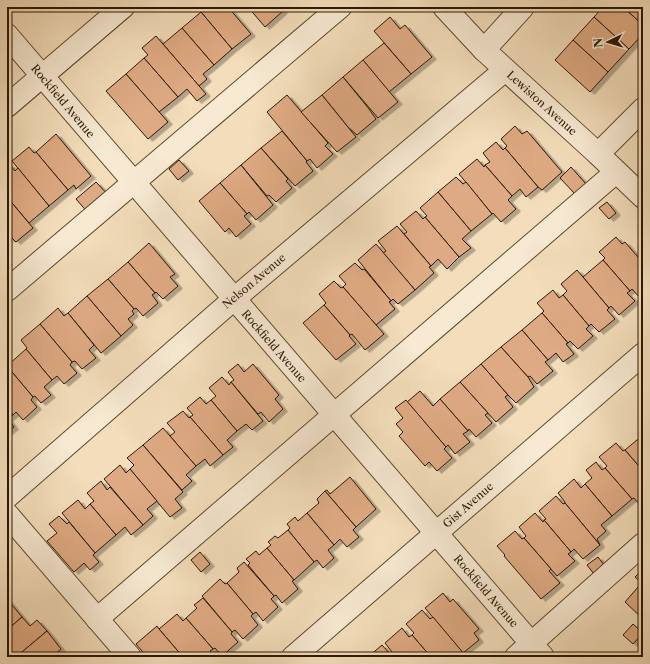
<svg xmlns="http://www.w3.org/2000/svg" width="650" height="664" viewBox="0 0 650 664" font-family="'Libre Caslon Text',serif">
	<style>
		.building { fill: #deaa83; stroke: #2a1800; filter: url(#shadow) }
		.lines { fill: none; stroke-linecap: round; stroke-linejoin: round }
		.minor-casing { stroke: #5c492e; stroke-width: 24 }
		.minor { stroke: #f7e9d2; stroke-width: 22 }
		.labels { text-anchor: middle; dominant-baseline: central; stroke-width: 3; stroke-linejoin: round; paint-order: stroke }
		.street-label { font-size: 11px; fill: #2a1800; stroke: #f7e9d2 }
	</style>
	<defs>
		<filter id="shadow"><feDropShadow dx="4.5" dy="2.5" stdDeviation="0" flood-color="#0004"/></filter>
	</defs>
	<rect width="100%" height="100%" fill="#f3ddba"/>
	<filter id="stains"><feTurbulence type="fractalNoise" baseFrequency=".005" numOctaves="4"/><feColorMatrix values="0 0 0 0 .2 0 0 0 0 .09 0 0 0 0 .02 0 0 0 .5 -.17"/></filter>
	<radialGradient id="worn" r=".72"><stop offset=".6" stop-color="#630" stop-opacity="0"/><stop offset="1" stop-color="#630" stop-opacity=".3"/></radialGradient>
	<!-- building -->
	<g class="building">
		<polygon points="207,7 228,7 251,34 232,49 201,12"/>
		<polygon points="248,7 279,7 283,11 265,27"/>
		<polygon points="603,7 623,7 643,25 643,34 629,49 594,17"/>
		<polygon points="623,7 643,7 643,25"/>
		<polygon points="201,12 232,49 214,65 182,28"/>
		<polygon points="390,17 400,29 405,25 432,57 411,74 374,31"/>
		<polygon points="594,17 629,49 608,72 573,40"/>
		<polygon points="182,28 214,65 203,74 207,79 199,86 163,44"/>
		<polygon points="156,36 206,94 197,101 187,89 178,97 144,58 148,55 142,48"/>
		<polygon points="573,40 608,72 590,92 555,60"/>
		<polygon points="384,43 411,74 389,92 363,60"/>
		<polygon points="144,58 178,97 159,112 126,74"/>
		<polygon points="363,60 398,102 378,118 343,77"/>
		<polygon points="126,74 168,122 148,139 106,91"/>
		<polygon points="343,77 369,109 376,119 357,135 348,127 322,95"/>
		<polygon points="287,95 328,143 325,146 333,154 317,168 310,159 307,161 267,112"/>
		<polygon points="322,95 356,137 337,152 301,112"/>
		<polygon points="515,126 522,134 527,131 562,172 542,190 538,187 505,148 507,146 501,139"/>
		<polygon points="282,131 307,161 306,162 313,171 295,186 261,148"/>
		<polygon points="56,134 91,176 76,189 74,185 68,190 36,152"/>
		<polygon points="496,142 503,150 505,148 538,187 526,197 520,189 512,196 485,165 490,162 483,153"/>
		<polygon points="29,147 34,153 36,152 68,190 49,206 12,161"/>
		<polygon points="261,148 288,179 286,181 292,188 276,202 269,195 267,196 241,165"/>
		<polygon points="477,159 484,167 485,165 512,196 508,200 516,209 501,222 493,213 492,214 459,174"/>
		<polygon points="179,160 189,171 178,180 169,169"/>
		<polygon points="9,164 15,171 18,168 49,206 29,223 7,197 7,165"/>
		<polygon points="241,165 273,205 256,220 249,212 247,214 220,183"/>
		<polygon points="571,167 586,184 575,194 560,178"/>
		<polygon points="456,177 463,184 466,182 492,214 471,231 438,192"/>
		<polygon points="96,182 110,197 89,214 76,199"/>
		<polygon points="220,183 247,214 244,216 251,224 236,237 229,228 225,232 199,201"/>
		<polygon points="438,192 471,231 462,239 471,248 459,257 425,217 427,216 420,208"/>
		<polygon points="7,197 33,228 16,242 12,238 10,240 7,236"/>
		<polygon points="607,202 616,213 609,219 599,208"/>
		<polygon points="416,211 423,219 425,217 459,257 447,269 438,259 431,266 404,234 407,232 400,224"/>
		<polygon points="397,226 431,266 429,267 434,273 415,290 383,253 386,251 378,241"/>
		<polygon points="616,237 622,244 625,242 643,263 643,295 640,298 632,289 630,291 603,260 605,258 599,252"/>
		<polygon points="149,243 175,274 170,277 178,286 163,299 156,292 155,293 128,262"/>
		<polygon points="376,244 415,290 398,304 393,299 391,301 358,260"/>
		<polygon points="603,260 630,291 627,293 635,301 619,315 611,306 609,308 583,277"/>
		<polygon points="128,262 155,293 152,295 158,303 143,316 136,308 134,309 108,279"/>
		<polygon points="355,263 362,270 364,269 391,301 389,302 395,309 376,325 343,287 346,284 339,276"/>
		<polygon points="577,270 609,308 607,310 615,319 599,332 591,324 589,326 563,295 567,291 561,284"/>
		<polygon points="108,279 134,309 132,311 134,314 128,319 133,325 121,336 87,296"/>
		<polygon points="334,281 341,288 343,287 384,334 365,350 352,334 350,335 324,305 326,303 319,294"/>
		<polygon points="553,290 559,298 563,295 589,326 586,329 593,336 578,349 570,341 568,343 542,313 544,311 537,303"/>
		<polygon points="87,296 121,336 101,353 68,313"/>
		<polygon points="324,305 350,335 349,336 356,344 336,360 303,323"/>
		<polygon points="58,308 64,316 68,313 94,345 89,350 96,358 82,369 75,361 72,362 40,324"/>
		<polygon points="542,313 568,343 566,344 574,354 563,362 556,353 548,360 522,330"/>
		<polygon points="40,324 72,362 70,365 77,373 64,384 57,376 52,380 26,349 27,348 21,340"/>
		<polygon points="522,330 548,360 545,362 553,371 537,384 530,376 528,377 501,347"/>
		<polygon points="501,347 528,377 534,387 516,403 508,395 481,364"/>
		<polygon points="26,349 52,380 44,387 51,395 41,403 35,396 33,397 7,366"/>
		<polygon points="238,364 244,372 253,364 279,395 275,399 283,409 269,422 261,412 258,414 231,382 234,380 228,372"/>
		<polygon points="481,364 508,395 505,397 513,407 496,422 460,382"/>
		<polygon points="7,366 33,397 31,400 37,407 23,420 16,412 13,415 7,408"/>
		<polygon points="222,377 229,385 231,382 263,421 252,430 246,424 237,431 211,400 216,396 209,388"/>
		<polygon points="460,382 488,413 485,415 492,423 476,437 469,429 468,431 440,399"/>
		<polygon points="420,391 433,406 440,399 468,431 463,434 470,442 455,454 448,445 446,447 407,402"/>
		<polygon points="200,397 206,404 211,400 237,431 227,440 233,447 223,455 190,417 193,415 187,408"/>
		<polygon points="406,400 446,447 444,449 452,458 437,471 429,462 425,466 399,436 403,432 396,424 403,418 395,408"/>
		<polygon points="7,408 13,415 8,419 14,427 7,433"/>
		<polygon points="183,411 189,418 190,417 223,455 210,466 205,459 196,466 170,436 175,432 167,423"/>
		<polygon points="163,428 196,466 186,475 192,481 182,490 143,445"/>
		<polygon points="643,435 643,471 625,450"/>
		<polygon points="616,443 623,451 625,450 643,471 643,490 641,491 643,493 643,500 639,504 634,498 632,499 605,468 607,466 599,457"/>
		<polygon points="143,445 183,492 175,499 182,508 170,517 130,469 134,465 127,458"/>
		<polygon points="596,462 602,470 605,468 632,499 612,516 585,484 592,478 586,470"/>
		<polygon points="120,465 126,473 130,469 157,501 147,509 153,516 143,525 104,479"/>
		<polygon points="350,477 376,509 356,527 325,491 327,490 330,494"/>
		<polygon points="574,479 581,488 585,484 612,516 601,525 606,531 597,539 600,545 565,503 565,502 558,493"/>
		<polygon points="101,481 107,490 110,487 143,525 131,535 125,527 116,535 90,504 94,501 87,493"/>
		<polygon points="325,491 356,527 353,530 359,537 347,547 340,539 334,545 307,513 319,503 317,499"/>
		<polygon points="556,496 563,504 565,503 600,545 583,559 574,549 571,552 544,520 546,519 539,511"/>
		<polygon points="78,500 85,509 90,504 116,535 95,553 62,513"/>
		<polygon points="307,513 334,545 328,550 334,558 323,568 317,560 314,562 288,530 290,528 287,524 295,517 298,521"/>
		<polygon points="535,513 543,522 544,520 571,552 568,554 575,561 557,576 524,538 526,536 519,527"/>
		<polygon points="59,516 67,524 69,522 95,553 93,555 99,562 90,570 84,563 74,572 47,541 57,533 49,524"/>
		<polygon points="288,530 314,562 294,580 267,548 271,545 268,542 275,536 278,538"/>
		<polygon points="515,531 522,539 524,538 551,569 549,571 560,583 541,599 504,556 505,555 497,546"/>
		<polygon points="267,548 294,580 292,581 298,589 282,603 276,595 274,596 248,565 250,563 246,559 256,551 259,555"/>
		<polygon points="200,552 210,564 201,572 191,560"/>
		<polygon points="598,557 604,565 594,574 587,565"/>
		<polygon points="244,562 274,596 271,599 278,607 263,621 256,612 253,614 227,583 239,572 237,568"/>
		<polygon points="643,569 643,584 635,577"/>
		<polygon points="220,579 225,584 227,583 253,614 251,616 258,625 243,639 235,630 232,632 202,596"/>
		<polygon points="639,586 643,590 643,619 625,602"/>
		<polygon points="443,593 450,602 453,599 479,629 474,633 479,640 463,653 425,608"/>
		<polygon points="203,598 232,632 231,634 238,642 222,656 215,648 213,649 186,618 197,608 194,605"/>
		<polygon points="7,599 22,617 7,630"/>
		<polygon points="422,610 430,619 433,617 465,655 463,657 431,657 412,635 414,633 406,624"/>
		<polygon points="177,614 183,621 186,618 213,649 210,651 215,657 183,657 159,629"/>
		<polygon points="22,617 30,626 37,620 47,631 16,657 7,657 7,630"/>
		<polygon points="633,624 643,633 633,644 623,635"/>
		<polygon points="157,626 159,629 183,657 147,657 136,644"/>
		<polygon points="402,628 409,637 412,635 431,657 396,657 385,643"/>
		<polygon points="47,631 61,649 55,654 57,657 16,657"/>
		<polygon points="382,645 389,653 392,652 396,657 368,657"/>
	</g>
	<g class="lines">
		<defs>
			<g id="minor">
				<polyline points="444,7 484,50 598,154 643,197"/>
				<polyline points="7,35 543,657"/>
				<polyline points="484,50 523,7"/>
				<polyline points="7,106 123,7"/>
				<polyline points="598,154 643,109"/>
				<polyline points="7,290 340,7"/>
				<polyline points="7,497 234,299 505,70"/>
				<polyline points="7,514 130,657"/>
				<polyline points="97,619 616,172"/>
				<polyline points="293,657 643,354"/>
				<polyline points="516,657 643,544"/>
			</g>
		</defs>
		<!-- minor casing -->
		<use href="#minor" class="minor-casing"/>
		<!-- minor -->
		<use href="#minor" class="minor"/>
	</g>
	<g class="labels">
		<!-- street labels -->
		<g class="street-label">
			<text transform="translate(63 101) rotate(50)">Rockfield Avenue</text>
			<text transform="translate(542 103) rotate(42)">Lewiston Avenue</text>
			<text transform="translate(254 281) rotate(-40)">Nelson Avenue</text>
			<text transform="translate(274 346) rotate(49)">Rockfield Avenue</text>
			<text transform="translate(468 505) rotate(-41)">Gist Avenue</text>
			<text transform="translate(486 591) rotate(49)">Rockfield Avenue</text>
		</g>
	</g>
	<!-- margin -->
	<rect width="650" height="664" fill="none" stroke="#f3ddba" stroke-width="24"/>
	<rect x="8" y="8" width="634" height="648" fill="none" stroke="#2a1800" stroke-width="2"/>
	<rect x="12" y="12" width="626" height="640" fill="none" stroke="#2a1800"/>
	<!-- north arrow -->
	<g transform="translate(608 42) rotate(265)" stroke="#f7e9d2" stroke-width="3" paint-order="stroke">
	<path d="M0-3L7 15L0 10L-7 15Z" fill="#2a1800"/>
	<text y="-6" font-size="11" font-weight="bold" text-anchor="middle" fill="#2a1800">N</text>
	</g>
	<rect width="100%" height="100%" filter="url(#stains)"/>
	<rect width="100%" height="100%" fill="url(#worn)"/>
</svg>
